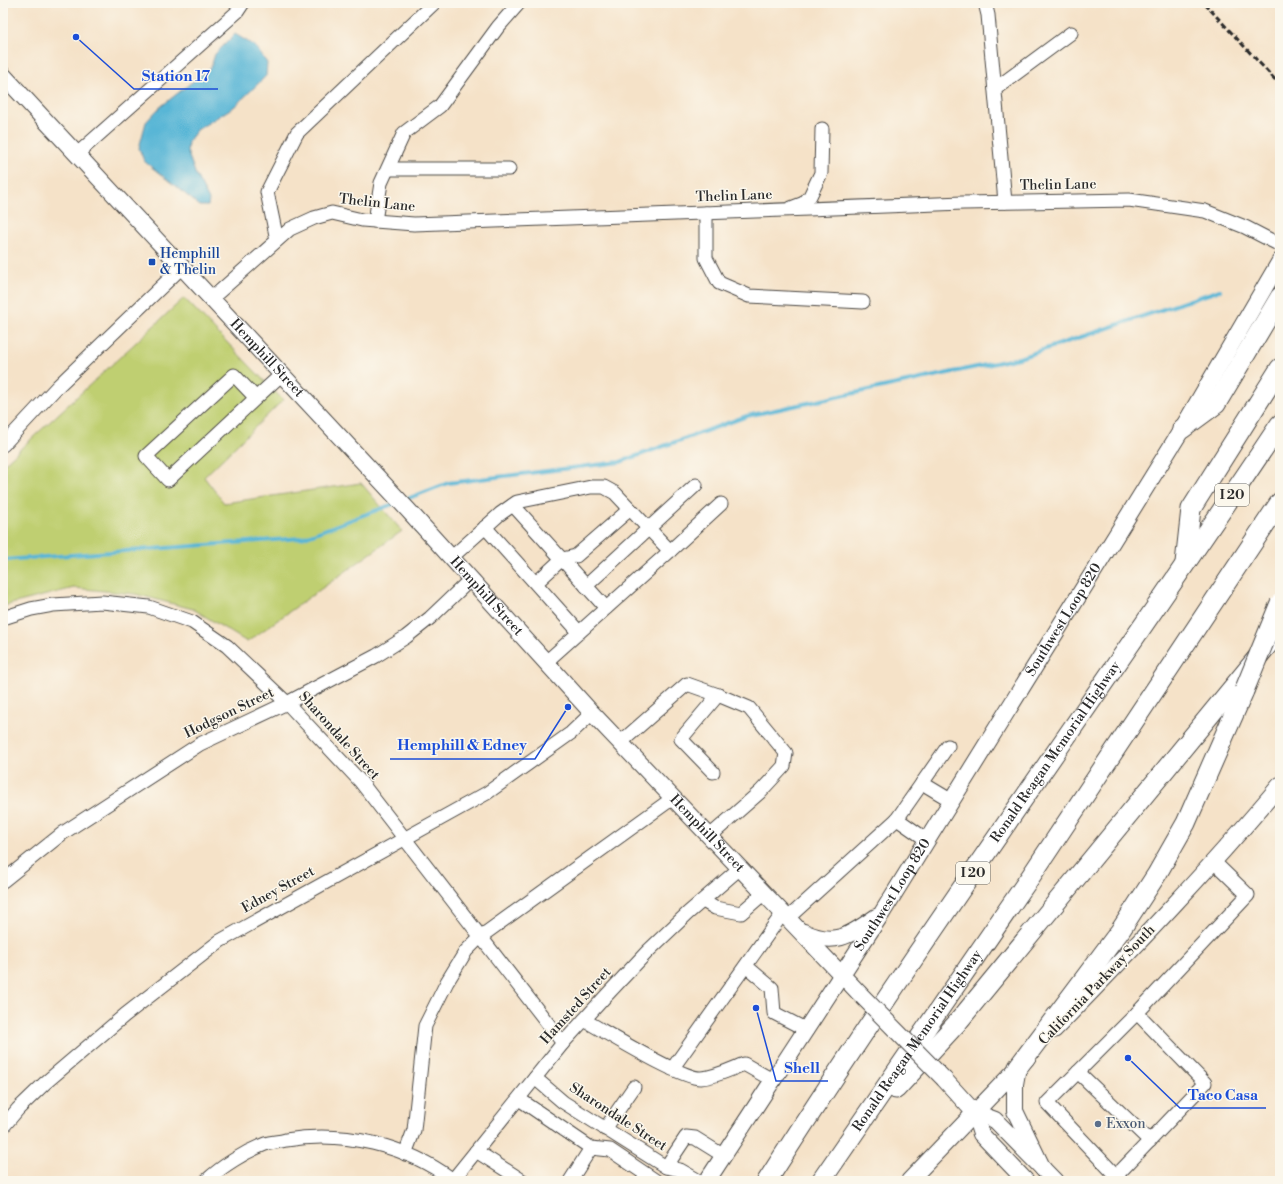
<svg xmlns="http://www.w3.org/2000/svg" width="1283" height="1184" viewBox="0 0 1283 1184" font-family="'Libre Bodoni',serif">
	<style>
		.green { fill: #bfcf71; stroke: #757d4e }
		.water { fill: #58b6d6; stroke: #427080 }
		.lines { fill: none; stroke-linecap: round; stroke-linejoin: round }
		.stream { stroke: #58b6d6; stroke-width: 4 }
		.minor-casing { stroke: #494643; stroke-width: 15 }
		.major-casing { stroke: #494643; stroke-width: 18 }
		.highway-casing { stroke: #494643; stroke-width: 21 }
		.minor { stroke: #fff; stroke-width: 13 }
		.major { stroke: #fff; stroke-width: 16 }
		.highway { stroke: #fff; stroke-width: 19 }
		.rail { stroke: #2b2b2b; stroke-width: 3; stroke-dasharray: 6 3; stroke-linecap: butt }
		.major-bridge-casing { stroke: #494643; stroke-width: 18; stroke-linecap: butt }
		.highway-bridge-casing { stroke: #494643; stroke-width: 21; stroke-linecap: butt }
		.major-bridge { stroke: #fff; stroke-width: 16 }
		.highway-bridge { stroke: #fff; stroke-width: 19 }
		.transit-dot { fill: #1a4fb4; stroke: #fbf7ec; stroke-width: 1.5 }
		.service-dot { fill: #5c6f8a; stroke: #fbf7ec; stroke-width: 1.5 }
		.labels { text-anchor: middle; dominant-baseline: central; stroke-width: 3; stroke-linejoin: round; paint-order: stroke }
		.shield { fill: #fbf7ec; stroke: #696865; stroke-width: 1 }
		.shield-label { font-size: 13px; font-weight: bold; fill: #2b2b2b }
		.street-label { font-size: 14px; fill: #2b2b2b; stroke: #fbf7ec }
		.transit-label { font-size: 14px; fill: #164399; stroke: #fbf7ec; text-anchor: start }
		.service-label { font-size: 14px; fill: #4e5e75; stroke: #fbf7ec; text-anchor: start }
		.leader { fill: none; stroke: #1d4ed8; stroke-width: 1.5 }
		.callout-dot { fill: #1d4ed8; stroke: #fbf7ec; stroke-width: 1.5 }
		.callout-label { font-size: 15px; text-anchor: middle; font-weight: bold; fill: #1d4ed8; stroke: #fbf7ec; stroke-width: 3; stroke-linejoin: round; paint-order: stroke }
	</style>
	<rect width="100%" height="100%" fill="#fbf7ec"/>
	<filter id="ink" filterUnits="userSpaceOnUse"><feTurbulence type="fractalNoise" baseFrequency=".025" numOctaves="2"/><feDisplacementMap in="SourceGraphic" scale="8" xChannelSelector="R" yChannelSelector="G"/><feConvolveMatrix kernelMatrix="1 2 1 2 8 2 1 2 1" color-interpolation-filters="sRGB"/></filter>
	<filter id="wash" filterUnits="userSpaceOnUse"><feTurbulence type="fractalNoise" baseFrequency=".012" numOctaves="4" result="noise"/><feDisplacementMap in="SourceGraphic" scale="16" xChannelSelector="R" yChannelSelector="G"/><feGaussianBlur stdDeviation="0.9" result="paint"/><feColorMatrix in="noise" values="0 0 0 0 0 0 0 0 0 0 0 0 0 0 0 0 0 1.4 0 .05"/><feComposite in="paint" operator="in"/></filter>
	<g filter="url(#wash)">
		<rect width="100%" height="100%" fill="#f5e2c8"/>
		<!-- green -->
		<polygon class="green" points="184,298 283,400 204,477 224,503 361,483 402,531 247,642 193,609 135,594 74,588 3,606 3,465"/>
		<!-- water -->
		<polygon class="water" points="235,34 255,46 267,63 266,76 235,106 197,130 188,142 187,151 196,175 209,200 208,206 200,206 144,161 139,148 146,122 159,108 211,67 215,54"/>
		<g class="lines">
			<!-- stream -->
			<g class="stream">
				<polyline points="404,500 448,483 620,462 747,416 1019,358 1220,290"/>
				<polyline points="3,560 302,538 396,503"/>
			</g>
		</g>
	</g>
	<g filter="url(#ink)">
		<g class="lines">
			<defs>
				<g id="minor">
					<polyline points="985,3 988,15 1005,202"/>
					<polyline points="995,89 1071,33"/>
					<polyline points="77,154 237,12 243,3"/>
					<polyline points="389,169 509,169"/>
					<polyline points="791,208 804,203 810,196 821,173 822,129"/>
					<polyline points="706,213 706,258 719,283 749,296 863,302"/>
					<polyline points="375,221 381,183 404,133 440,106 498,27 519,3"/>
					<polyline points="277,240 267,192 297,133 434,3"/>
					<polyline points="211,299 290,229 314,218 332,213 362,220 414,224 963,203 1129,200 1205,211 1245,227 1280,245"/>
					<polyline points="256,398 168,480 146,456 234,375 256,398 282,374"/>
					<polyline points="3,445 57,387 182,267"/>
					<polyline points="513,505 606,608"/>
					<polyline points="485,527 579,632"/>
					<polyline points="670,551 721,504"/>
					<polyline points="452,557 500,514 517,502 591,487 604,487 615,493 670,551 546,662"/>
					<polyline points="536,583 562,559 576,556 630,509"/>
					<polyline points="586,586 696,485"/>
					<polyline points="3,618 31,609 53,605 102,602 149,607 192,622 227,646 287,703 360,781 563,1043"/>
					<polyline points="620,743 687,684 718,695 749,708 786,753 784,766 760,792 710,836"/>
					<polyline points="713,772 681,739 718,695"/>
					<polyline points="922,783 952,801"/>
					<polyline points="897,819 927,840"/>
					<polyline points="3,881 63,833 200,744 287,703 376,656 406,637 430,618 471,579"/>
					<polyline points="703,901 715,908 741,913 764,893"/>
					<polyline points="788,918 897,819 948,746"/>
					<polyline points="746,966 772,988 774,1013 807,1030"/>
					<path d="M 584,1020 C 606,1032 681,1079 701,1078 C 716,1077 731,1069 744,1064 L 774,1081"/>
					<polyline points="672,1069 783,913"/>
					<polyline points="1078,1072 1150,1141"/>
					<polyline points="535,1078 563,1102 666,1167"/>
					<polyline points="519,1099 591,1148 570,1181"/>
					<polyline points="3,1127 18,1109 45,1083 125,1015 220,941 487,793 571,733 592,713"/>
					<polyline points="605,1129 634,1087"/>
					<polyline points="591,1148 610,1150 656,1181"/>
					<polyline points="476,1151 523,1181"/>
					<polyline points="405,1154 414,1130 425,1026 447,982 466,951 480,937 673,798"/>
					<polyline points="1116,1176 1205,1083 1137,1013"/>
					<path d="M 206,1181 C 222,1166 245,1152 265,1144 C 272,1142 279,1142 286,1140 C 343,1130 406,1145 453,1180"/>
					<polyline points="452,1181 563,1043 603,999 647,952 688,913 740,868"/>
					<polyline points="699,1181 680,1170 666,1167 686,1137 695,1138 724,1156"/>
					<polyline points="1121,1181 1047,1103 1137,1013 1248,895 1214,862"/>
				</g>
				<g id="major">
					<path id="s1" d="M 3,75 L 409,511 L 592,713 L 859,993"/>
					<path d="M 804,932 C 835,947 850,935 876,917"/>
					<path d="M 1054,1030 C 1132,950 1209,870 1280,785"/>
					<polyline points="1018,1067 1015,1084 1015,1111 1043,1169"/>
					<polyline points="944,1079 974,1112 981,1134 1026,1181"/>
					<polyline points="974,1112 995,1120 1055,1181"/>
					<path id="s2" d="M 707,1181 L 882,913 L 1182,429 L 1280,261"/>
					<polyline points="909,1181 1027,1058"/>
				</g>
				<g id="highway">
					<polyline points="1182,429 1216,404 1280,297"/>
					<polyline points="1185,563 1191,509 1280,368"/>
					<polyline points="1018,1067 1120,931 1157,874 1186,823 1244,691"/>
					<polyline points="896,1089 958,1022 1280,630"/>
					<path id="s3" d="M 767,1181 C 931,924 1111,678 1280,424"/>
					<path id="s4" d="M 821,1181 L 1031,876 L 1280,502"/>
				</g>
			</defs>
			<!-- minor casing -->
			<use href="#minor" class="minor-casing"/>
			<!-- major casing -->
			<use href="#major" class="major-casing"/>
			<!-- highway casing -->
			<use href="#highway" class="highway-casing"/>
			<!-- minor -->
			<use href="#minor" class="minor"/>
			<!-- major -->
			<use href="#major" class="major"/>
			<!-- highway -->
			<use href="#highway" class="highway"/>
			<!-- rail -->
			<polyline class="rail" points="1204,3 1280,85"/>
			<defs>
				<polyline id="major-bridge" points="859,993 944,1079"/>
				<polyline id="highway-bridge" points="1244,691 1280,603"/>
			</defs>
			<!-- major-bridge casing -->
			<use href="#major-bridge" class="major-bridge-casing"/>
			<!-- highway-bridge casing -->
			<use href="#highway-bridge" class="highway-bridge-casing"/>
			<!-- major-bridge -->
			<use href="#major-bridge" class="major-bridge"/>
			<!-- highway-bridge -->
			<use href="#highway-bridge" class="highway-bridge"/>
		</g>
	</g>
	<!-- markers -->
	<rect class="transit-dot" x="148" y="258" width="8" height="8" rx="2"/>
	<circle class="service-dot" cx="1098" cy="1124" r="4"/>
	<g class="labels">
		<!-- shield labels -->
		<g class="shield">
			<rect x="1215" y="484" width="34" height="22" rx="3"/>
			<rect x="956" y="862" width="34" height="22" rx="3"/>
		</g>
		<g class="shield-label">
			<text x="1232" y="495">I 20</text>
			<text x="973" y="873">I 20</text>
		</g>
		<!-- street labels -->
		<g class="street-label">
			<text transform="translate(1058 185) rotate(-1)">Thelin Lane</text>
			<text transform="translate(734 196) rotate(-2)">Thelin Lane</text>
			<text transform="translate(377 203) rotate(6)">Thelin Lane</text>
			<text stroke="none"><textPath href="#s1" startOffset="387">Hemphill Street</textPath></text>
			<text stroke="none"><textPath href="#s1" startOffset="711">Hemphill Street</textPath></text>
			<text stroke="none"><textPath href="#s2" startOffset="665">Southwest Loop 820</textPath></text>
			<text transform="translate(229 713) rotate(-26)">Hodgson Street</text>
			<text transform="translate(339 736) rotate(48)">Sharondale Street</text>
			<text stroke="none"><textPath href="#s3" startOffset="517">Ronald Reagan Memorial Highway</textPath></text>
			<text stroke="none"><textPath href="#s1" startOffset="1035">Hemphill Street</textPath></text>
			<text transform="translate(278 890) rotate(-29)">Edney Street</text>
			<text stroke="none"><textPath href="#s2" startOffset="341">Southwest Loop 820</textPath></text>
			<text transform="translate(1097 985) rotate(-46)">California Parkway South</text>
			<text transform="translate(576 1006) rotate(-48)">Hamsted Street</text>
			<text stroke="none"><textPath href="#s4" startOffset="170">Ronald Reagan Memorial Highway</textPath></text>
			<text transform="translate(618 1117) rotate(33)">Sharondale Street</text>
		</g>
		<!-- transit labels -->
		<g class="transit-label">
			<text x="160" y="254">Hemphill<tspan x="160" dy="16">&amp; Thelin</tspan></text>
		</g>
		<!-- service labels -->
		<g class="service-label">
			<text x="1106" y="1124">Exxon</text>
		</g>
	</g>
	<!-- callouts -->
	<path class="leader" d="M76 37L134 89H218M568 707L535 759H390M756 1008L776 1081H828M1128 1058L1180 1108H1266"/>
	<g class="callout-dot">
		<circle cx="76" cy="37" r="4"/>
		<circle cx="568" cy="707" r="4"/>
		<circle cx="756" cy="1008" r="4"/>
		<circle cx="1128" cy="1058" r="4"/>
	</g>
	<g class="callout-label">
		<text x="176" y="81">Station 17</text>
		<text x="462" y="750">Hemphill &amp; Edney</text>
		<text x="802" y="1073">Shell</text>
		<text x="1223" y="1100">Taco Casa</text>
	</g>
	<!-- margin -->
	<rect width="1283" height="1184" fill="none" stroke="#fbf7ec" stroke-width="16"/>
</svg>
